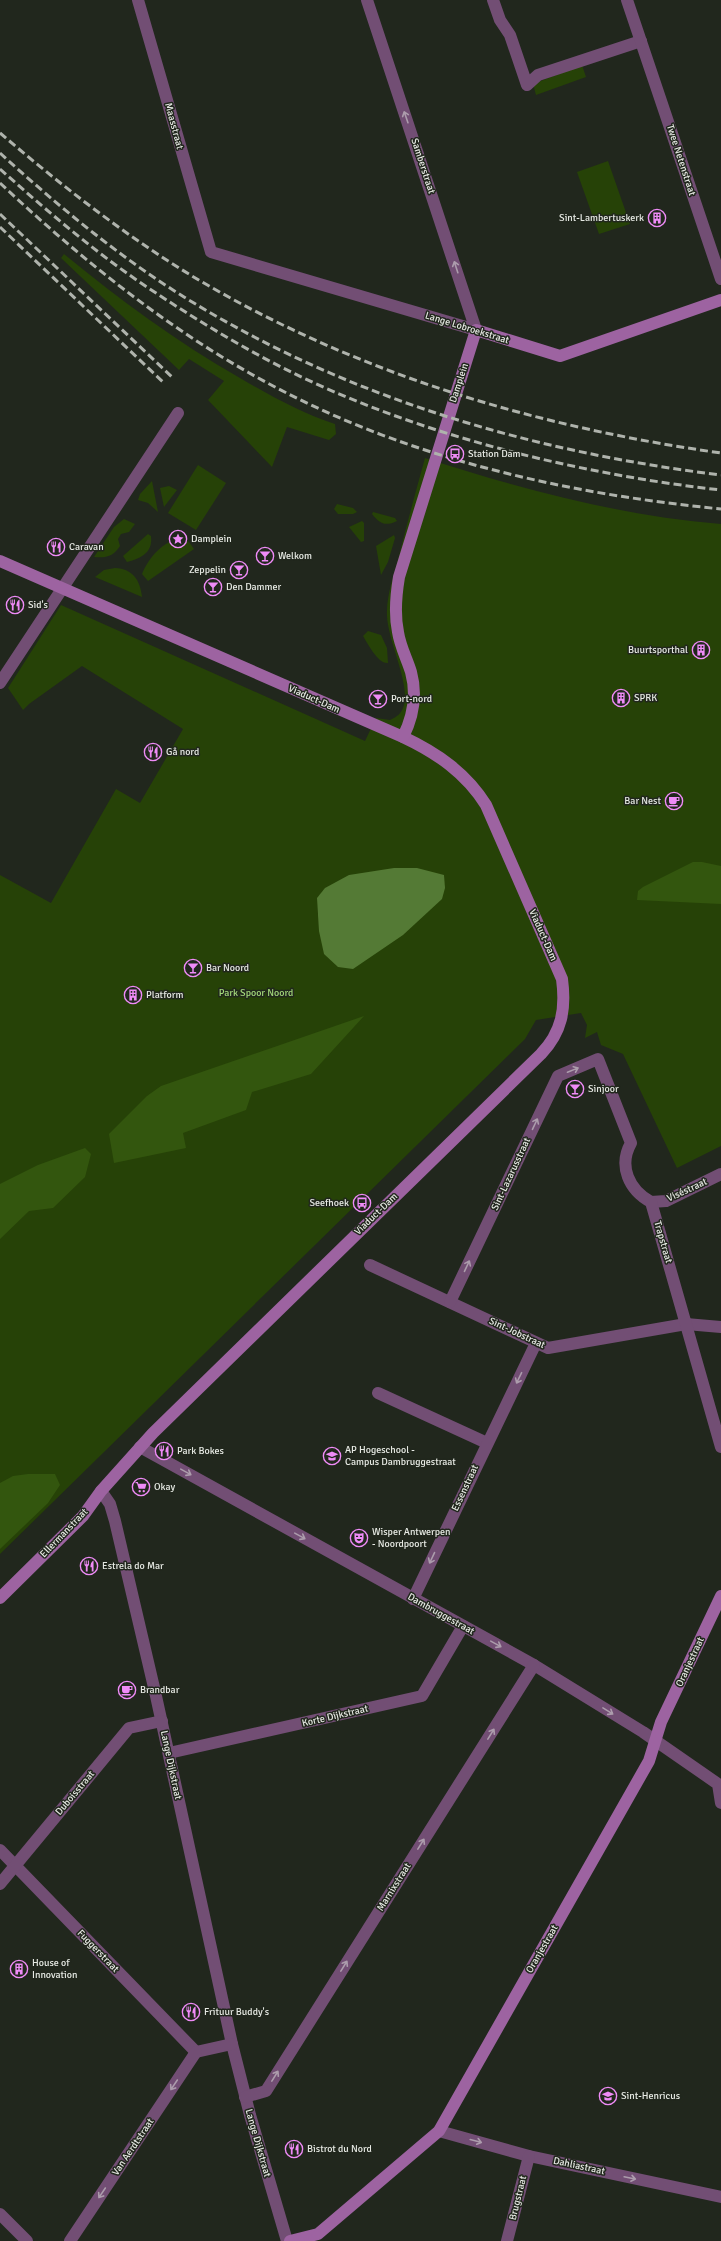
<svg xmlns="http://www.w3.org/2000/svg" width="721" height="2241" viewBox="0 0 721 2241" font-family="Signika,sans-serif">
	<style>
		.green { fill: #264207 }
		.forest { fill: #33560e }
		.water { fill: #547a35 }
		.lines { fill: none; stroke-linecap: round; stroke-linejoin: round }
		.street { stroke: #724e74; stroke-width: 12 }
		.secondary { stroke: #9d63a1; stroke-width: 12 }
		.rail { stroke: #afb3ac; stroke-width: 3; stroke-dasharray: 8 4; stroke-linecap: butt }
		.oneway { stroke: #ac9cac }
		.labels { text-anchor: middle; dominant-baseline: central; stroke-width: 3; stroke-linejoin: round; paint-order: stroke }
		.street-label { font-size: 10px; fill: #e7eae4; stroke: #21271d }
		.poi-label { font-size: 10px; fill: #e7eae4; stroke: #21271d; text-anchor: start }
		.park-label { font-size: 10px; fill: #a3d87a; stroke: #21271d }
	</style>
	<rect width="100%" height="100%" fill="#21271d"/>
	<!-- green -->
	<g class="green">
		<polygon points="582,65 586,77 536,95 533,84"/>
		<polygon points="608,161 630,224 599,234 577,172"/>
		<path d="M 64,254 C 120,300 177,342 240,378 C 271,396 301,413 335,424 L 336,434 L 329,440 L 287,427 L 272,467 L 208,400 L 224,381 L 189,359 L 179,370 L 61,258 Z"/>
		<path d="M 425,458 C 521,489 621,516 721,524 L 721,1146 L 677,1168 L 623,1054 L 601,1045 L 597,1032 L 585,1038 L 587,1025 L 581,1013 L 536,1020 L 525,1039 L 0,1554 L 0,875 L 51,903 L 116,789 L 140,803 L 183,729 L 82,666 L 29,704 L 23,710 L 8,688 L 61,605 L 365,741 L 376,718 L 390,720 C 397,717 402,713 404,705 C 410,683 388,641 387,616 C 386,596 394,575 399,556 C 407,523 416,491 425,458 Z"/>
		<polygon points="198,465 226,483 196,530 168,513"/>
		<polygon points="152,481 158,512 148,503 138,500 140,494"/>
		<polygon points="169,486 177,490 164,507 160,488"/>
		<polygon points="337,504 353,508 357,512 353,514 338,514 334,509"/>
		<path d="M 373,512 L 395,518 L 397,521 C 385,527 379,523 372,514 Z"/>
		<path d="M 124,519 L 135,524 L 129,532 L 121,534 L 118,539 L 120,546 C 113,557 106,558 94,557 L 114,527 Z"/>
		<polygon points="362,521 364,523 364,541 361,542 349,527"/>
		<path d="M 148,534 L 151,536 C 153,552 142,558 127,562 L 123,556 Z"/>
		<polygon points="394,535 395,538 388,562 381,575 376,546"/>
		<path d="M 182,538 L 189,542 L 194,549 L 148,581 L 142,574 C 148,558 164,540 182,538 Z"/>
		<path d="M 115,568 C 133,569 140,580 142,597 L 95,577 L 104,570 Z"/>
		<path d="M 368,631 L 381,635 L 387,648 L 388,663 C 378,664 368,644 363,636 Z"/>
	</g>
	<!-- forest -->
	<g class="forest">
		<polygon points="693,862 702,862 721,866 721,904 637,900 638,891 643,887"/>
		<polygon points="364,1016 311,1074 252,1092 246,1110 183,1133 186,1148 114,1163 109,1134 147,1096 161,1086"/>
		<polygon points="85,1148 91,1154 85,1177 53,1208 29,1211 0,1239 0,1184 38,1165"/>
		<polygon points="28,1474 55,1474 60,1485 48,1503 0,1549 0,1483 13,1476"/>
	</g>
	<!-- water -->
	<polygon class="water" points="394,868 417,868 444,875 445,888 442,899 403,935 353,969 338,967 324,954 319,931 317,898 325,888 349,875"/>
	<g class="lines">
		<!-- street -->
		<g class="street">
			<polyline points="138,0 211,252 476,330"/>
			<polyline points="367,0 476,330"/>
			<polyline points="493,0 500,20 510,35 527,85 538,75 641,41"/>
			<polyline points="627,0 721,279"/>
			<polyline points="0,683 178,413"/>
			<polyline points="651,1202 666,1201 721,1174"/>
			<polyline points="370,1265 548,1348 686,1324 721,1327"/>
			<path d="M 450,1302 L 558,1076 L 598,1059 L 631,1143 C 618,1166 629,1190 651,1202 L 721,1447"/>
			<polyline points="378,1393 487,1443"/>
			<polyline points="140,1447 534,1665 643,1732 718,1784 721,1803"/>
			<polyline points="101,1491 110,1504 115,1521 156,1696 232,2044 250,2115 287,2241"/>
			<polyline points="413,1599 536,1343"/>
			<polyline points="169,1753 422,1696 463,1626"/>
			<polyline points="0,1850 196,2052"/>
			<polyline points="0,1884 129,1728 162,1721"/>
			<polyline points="196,2052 232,2044"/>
			<polyline points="245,2097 266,2091 534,1665"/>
			<polyline points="439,2131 529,2156 721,2197"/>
			<polyline points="0,2214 27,2241"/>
			<polyline points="70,2241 196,2052"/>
			<polyline points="507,2241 529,2156"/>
		</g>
		<!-- secondary -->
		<g class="secondary">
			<path d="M 0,561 L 403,737 C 437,753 466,773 486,805 L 562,979 C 566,1009 562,1032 541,1054 L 153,1433 L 101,1491 L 83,1516 L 0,1598"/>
			<path d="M 403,737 C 413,717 417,694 411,672 C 407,659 400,646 398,632 C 394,613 396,595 399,577 L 476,330 L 560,356 L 721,300"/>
			<polyline points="290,2241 318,2234 439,2131 649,1761 661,1722 721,1596"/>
		</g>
		<!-- rail -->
		<g class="rail">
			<path d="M 0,133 C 62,186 127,237 197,279 C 358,374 536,427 721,453"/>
			<path d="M 0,153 C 57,205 118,256 184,297 C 347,398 532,452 721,475"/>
			<path d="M 0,169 C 45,209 91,249 141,283 C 187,314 234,343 283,368 C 414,434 576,474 721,490"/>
			<path d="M 0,183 C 84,262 175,335 277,388 C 414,460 568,494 721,509"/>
			<polyline points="0,214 172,377"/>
			<polyline points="0,227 165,384"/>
		</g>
	</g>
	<!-- one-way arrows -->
	<defs><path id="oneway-shaft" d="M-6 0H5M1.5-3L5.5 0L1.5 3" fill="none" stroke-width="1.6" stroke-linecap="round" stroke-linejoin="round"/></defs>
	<g class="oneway">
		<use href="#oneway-shaft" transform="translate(406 117) rotate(-109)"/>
		<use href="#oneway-shaft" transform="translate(456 267) rotate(-108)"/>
		<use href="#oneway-shaft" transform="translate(573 1070) rotate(-22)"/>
		<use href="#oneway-shaft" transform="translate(535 1124) rotate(-65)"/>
		<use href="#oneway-shaft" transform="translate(467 1266) rotate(-65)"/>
		<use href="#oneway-shaft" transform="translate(519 1378) rotate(116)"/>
		<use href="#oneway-shaft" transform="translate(186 1472) rotate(29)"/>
		<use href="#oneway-shaft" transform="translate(300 1536) rotate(29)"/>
		<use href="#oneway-shaft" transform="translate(432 1558) rotate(115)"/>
		<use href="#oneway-shaft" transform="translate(496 1644) rotate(29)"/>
		<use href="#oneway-shaft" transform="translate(608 1711) rotate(32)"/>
		<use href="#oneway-shaft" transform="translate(491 1734) rotate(-58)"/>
		<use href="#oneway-shaft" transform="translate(421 1844) rotate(-58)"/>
		<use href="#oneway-shaft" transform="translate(344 1966) rotate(-58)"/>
		<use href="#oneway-shaft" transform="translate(275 2076) rotate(-58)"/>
		<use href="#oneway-shaft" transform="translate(174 2085) rotate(124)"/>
		<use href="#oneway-shaft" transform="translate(476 2141) rotate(15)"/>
		<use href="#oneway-shaft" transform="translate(630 2178) rotate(12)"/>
		<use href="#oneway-shaft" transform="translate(102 2193) rotate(124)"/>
	</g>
	<!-- icons -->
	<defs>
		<symbol id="building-ring" viewBox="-11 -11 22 22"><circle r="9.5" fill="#21271d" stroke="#ef8bf7" stroke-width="1.5"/><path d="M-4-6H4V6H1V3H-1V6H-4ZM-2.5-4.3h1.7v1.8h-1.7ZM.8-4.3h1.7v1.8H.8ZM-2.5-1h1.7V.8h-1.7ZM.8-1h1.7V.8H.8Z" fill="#ef8bf7"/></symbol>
		<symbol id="bus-ring" viewBox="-11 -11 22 22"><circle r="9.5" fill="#21271d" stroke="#ef8bf7" stroke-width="1.5"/><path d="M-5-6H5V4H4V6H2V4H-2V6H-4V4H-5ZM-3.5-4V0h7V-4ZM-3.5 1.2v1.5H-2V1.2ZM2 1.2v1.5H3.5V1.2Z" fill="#ef8bf7"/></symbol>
		<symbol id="sight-ring" viewBox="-11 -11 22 22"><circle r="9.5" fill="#21271d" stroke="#ef8bf7" stroke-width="1.5"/><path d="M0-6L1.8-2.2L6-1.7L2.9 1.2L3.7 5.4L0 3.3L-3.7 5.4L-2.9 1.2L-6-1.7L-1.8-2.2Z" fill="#ef8bf7"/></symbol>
		<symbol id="restaurant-ring" viewBox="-11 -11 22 22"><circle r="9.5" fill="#21271d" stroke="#ef8bf7" stroke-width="1.5"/><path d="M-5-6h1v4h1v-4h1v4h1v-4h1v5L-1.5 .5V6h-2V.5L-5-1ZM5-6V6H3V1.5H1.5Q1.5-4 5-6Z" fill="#ef8bf7"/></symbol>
		<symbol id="bar-ring" viewBox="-11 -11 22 22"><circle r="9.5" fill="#21271d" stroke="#ef8bf7" stroke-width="1.5"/><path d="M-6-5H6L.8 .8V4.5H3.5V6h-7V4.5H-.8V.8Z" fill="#ef8bf7"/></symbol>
		<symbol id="cafe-ring" viewBox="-11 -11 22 22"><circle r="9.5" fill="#21271d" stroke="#ef8bf7" stroke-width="1.5"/><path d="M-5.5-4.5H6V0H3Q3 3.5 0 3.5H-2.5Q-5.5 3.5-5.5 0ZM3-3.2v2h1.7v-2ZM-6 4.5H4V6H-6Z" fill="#ef8bf7"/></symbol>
		<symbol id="university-ring" viewBox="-11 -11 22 22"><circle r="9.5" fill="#21271d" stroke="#ef8bf7" stroke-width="1.5"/><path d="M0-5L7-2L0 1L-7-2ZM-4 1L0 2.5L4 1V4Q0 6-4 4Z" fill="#ef8bf7"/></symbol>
		<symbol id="supermarket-ring" viewBox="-11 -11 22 22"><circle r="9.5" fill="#21271d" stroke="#ef8bf7" stroke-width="1.5"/><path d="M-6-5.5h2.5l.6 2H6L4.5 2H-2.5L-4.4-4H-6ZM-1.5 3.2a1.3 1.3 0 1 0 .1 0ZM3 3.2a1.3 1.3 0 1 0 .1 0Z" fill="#ef8bf7"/></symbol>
		<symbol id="theatre-ring" viewBox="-11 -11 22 22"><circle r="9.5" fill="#21271d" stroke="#ef8bf7" stroke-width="1.5"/><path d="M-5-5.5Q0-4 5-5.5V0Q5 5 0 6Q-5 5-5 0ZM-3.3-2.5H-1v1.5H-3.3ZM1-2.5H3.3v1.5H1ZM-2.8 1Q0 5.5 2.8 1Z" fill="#ef8bf7"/></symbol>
		<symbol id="school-ring" viewBox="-11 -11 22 22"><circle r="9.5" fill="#21271d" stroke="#ef8bf7" stroke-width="1.5"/><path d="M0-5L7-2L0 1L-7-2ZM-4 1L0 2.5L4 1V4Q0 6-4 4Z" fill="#ef8bf7"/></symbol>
	</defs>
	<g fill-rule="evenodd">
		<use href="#building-ring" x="647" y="208" width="20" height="20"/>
		<use href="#bus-ring" x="445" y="444" width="20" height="20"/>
		<use href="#sight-ring" x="168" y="529" width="20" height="20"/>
		<use href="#restaurant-ring" x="46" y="537" width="20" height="20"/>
		<use href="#bar-ring" x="255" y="546" width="20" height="20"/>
		<use href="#bar-ring" x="229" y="560" width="20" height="20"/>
		<use href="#bar-ring" x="203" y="577" width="20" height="20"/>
		<use href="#restaurant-ring" x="5" y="595" width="20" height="20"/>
		<use href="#building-ring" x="691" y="640" width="20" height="20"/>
		<use href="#building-ring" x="611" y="688" width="20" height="20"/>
		<use href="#bar-ring" x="368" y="689" width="20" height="20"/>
		<use href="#restaurant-ring" x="143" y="742" width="20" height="20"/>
		<use href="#cafe-ring" x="664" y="791" width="20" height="20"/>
		<use href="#bar-ring" x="183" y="958" width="20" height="20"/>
		<use href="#building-ring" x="123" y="985" width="20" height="20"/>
		<use href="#bar-ring" x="565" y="1079" width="20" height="20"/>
		<use href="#bus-ring" x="352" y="1193" width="20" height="20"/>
		<use href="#restaurant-ring" x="154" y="1441" width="20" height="20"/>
		<use href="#university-ring" x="322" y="1446" width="20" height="20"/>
		<use href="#supermarket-ring" x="131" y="1477" width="20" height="20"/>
		<use href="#theatre-ring" x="349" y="1528" width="20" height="20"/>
		<use href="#restaurant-ring" x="79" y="1556" width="20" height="20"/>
		<use href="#cafe-ring" x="117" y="1680" width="20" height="20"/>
		<use href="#building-ring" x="9" y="1959" width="20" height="20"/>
		<use href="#restaurant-ring" x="181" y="2002" width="20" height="20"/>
		<use href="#school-ring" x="598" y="2086" width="20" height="20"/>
		<use href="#restaurant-ring" x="284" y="2139" width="20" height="20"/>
	</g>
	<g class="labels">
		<!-- street labels -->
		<g class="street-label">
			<text transform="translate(174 126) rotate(75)">Maasstraat</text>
			<text transform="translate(681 160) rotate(72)">Twee Netenstraat</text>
			<text transform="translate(423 166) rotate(72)">Samberstraat</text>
			<text transform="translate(467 328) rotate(17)">Lange Lobroekstraat</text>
			<text transform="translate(459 383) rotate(-72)">Damplein</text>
			<text transform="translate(314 699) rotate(24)">Viaduct-Dam</text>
			<text transform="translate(543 935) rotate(66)">Viaduct-Dam</text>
			<text transform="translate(511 1174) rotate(-65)">Sint-Lazarusstraat</text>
			<text transform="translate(687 1190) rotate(-25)">Viséstraat</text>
			<text transform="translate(376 1214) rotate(-44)">Viaduct-Dam</text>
			<text transform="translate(663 1242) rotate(74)">Trapstraat</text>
			<text transform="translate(517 1333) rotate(25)">Sint-Jobstraat</text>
			<text transform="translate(465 1488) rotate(-65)">Essenstraat</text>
			<text transform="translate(64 1533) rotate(-46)">Ellermanstraat</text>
			<text transform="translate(441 1614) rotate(29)">Dambruggestraat</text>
			<text transform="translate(690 1662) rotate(-65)">Oranjestraat</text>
			<text transform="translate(335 1716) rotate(-13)">Korte Dijkstraat</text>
			<text transform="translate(171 1765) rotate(78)">Lange Dijkstraat</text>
			<text transform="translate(75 1793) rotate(-50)">Duboisstraat</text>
			<text transform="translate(394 1887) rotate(-58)">Marnixstraat</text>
			<text transform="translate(542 1949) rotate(-60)">Oranjestraat</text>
			<text transform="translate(98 1951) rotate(46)">Fuggerstraat</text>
			<text transform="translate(258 2143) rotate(74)">Lange Dijkstraat</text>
			<text transform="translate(133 2147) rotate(-56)">Van Aerdtstraat</text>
			<text transform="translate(579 2166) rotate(12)">Dahliastraat</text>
			<text transform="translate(518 2198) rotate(-76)">Brugstraat</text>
		</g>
		<!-- poi labels -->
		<g class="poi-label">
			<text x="644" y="218" text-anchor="end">Sint-Lambertuskerk</text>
			<text x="468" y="454">Station Dam</text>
			<text x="191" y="539">Damplein</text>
			<text x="69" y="547">Caravan</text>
			<text x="278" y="556">Welkom</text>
			<text x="226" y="570" text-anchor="end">Zeppelin</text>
			<text x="226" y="587">Den Dammer</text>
			<text x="28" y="605">Sid's</text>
			<text x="688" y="650" text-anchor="end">Buurtsporthal</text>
			<text x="634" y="698">SPRK</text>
			<text x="391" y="699">Port-nord</text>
			<text x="166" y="752">Gå nord</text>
			<text x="661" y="801" text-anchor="end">Bar Nest</text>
			<text x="206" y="968">Bar Noord</text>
			<text x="146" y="995">Platform</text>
			<text x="588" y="1089">Sinjoor</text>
			<text x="349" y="1203" text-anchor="end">Seefhoek</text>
			<text x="345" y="1450">AP Hogeschool -<tspan x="345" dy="12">Campus Dambruggestraat</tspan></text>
			<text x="177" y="1451">Park Bokes</text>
			<text x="154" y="1487">Okay</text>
			<text x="372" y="1532">Wisper Antwerpen<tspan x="372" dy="12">- Noordpoort</tspan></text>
			<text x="102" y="1566">Estrela do Mar</text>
			<text x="140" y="1690">Brandbar</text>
			<text x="32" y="1963">House of<tspan x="32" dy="12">Innovation</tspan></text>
			<text x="204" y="2012">Frituur Buddy's</text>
			<text x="621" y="2096">Sint-Henricus</text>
			<text x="307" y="2149">Bistrot du Nord</text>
		</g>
		<!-- park labels -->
		<g class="park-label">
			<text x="256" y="993">Park Spoor Noord</text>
		</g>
	</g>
</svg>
